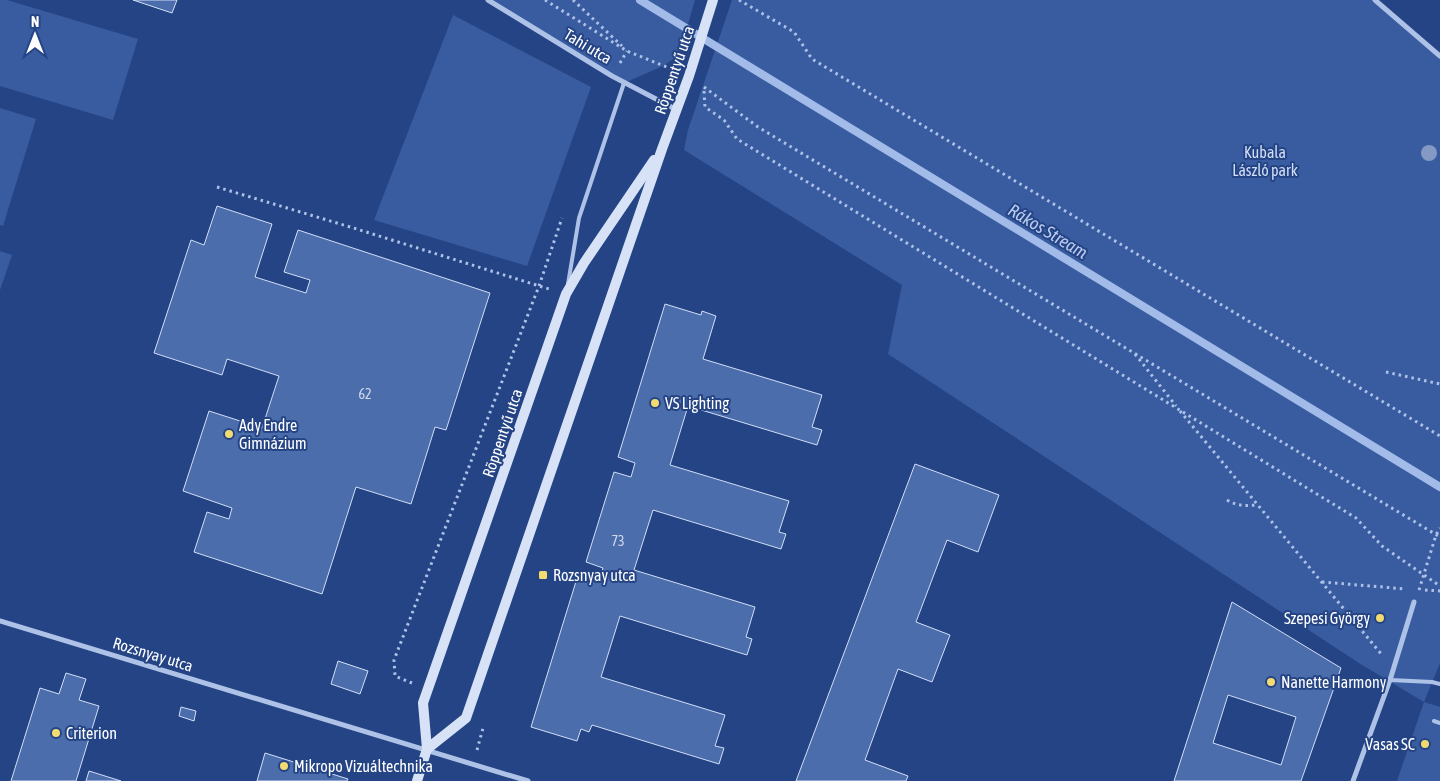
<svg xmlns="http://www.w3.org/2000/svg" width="1440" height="781" viewBox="0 0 1440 781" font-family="'Asap Condensed',sans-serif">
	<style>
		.green { fill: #395ca1 }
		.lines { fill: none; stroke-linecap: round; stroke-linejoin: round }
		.stream { stroke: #a2bbe9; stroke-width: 8 }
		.building { fill: #4c6dac; stroke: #d2def6; fill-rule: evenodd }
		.path { stroke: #aec2e8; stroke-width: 3; stroke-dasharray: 2.5 4; stroke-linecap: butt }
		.lane { stroke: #aec2e8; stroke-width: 4 }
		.street { stroke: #aec2e8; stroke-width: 5 }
		.secondary { stroke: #d8e2f7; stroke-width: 10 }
		.tree { fill: #8499c3 }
		.poi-dot { fill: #f2db71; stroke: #244485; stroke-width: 2 }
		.labels { text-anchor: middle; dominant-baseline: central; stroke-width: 4; stroke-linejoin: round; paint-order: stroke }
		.number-label { font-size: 14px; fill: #d2daea }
		.street-label { font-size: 16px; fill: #fff; stroke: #244485 }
		.park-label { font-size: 16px; fill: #d2def6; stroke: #244485 }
		.poi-label { font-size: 16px; fill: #fff; stroke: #244485; text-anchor: start }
		.water-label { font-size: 18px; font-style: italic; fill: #b9ccf0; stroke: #244485 }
	</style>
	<rect width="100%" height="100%" fill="#244485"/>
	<!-- green -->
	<g class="green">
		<polygon points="0,0 7,0 138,39 113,120 0,86"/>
		<polygon points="488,0 695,0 679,55 663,66 624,83"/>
		<polygon points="732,0 1375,0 1440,56 1440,663 1424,702 1440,707 1440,781 1397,781 1424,702 1362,665 888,354 902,285 684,150 688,130"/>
		<polygon points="453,15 591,87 527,266 374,220"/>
		<polygon points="0,108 36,119 3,226 0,225"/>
		<polygon points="0,251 12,255 0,290"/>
	</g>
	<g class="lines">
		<!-- stream -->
		<polyline class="stream" points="640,0 1440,487"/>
	</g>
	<!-- building -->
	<g class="building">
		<polygon points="133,0 177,0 172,13"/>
		<polygon points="217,206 272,224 255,277 306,293 310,280 284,272 298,230 490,293 446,430 435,427 411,504 356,487 322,594 194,552 207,512 229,519 232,508 183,491 209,411 262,428 279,376 227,359 222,375 154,353 191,240 204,245"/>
		<polygon points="665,304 701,315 702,311 716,316 703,359 822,395 812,427 822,430 817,445 688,406 670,465 789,501 779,532 786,534 781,549 653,510 634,570 755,607 746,637 752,639 747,655 620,616 601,677 725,715 715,746 724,748 719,764 592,725 589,732 581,729 577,741 531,727 578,575 599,581 603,568 586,562 614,472 631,477 635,463 618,457"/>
		<polygon points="915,464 999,495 978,552 947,540 916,622 950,635 932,682 898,669 865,760 908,776 906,781 796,781"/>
		<path d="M 1232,602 L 1341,668 L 1301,781 L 1174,781 ZM 1228,695 L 1296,717 L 1281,765 L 1213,743 Z"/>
		<polygon points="338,661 368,671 360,694 331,684"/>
		<polygon points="66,673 86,679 79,700 99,706 76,781 11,781 40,688 59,694"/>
		<polygon points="181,707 196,711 194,721 179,716"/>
		<polygon points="265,753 348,779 347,781 257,781"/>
		<polygon points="89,771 121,781 86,781"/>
	</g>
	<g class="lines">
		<!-- path -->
		<g class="path">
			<polyline points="545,0 627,51 674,70"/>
			<polyline points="573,0 622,46"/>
			<polyline points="739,0 794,32 812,59 1440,436"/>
			<polyline points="620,63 627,51"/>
			<polyline points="704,87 758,127 1440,537"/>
			<polyline points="704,91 705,107 724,120 737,139 1356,518 1382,546 1440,586"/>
			<polyline points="217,187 347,226 549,289"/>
			<polyline points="1135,354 1176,406"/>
			<polyline points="1386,372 1440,384"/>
			<polyline points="1180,411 1382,655"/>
			<path d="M 1227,500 C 1237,506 1245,506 1257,505"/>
			<polyline points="1322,582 1406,589"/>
			<polyline points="1419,590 1436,535 1440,528"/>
			<polyline points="1425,590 1440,591"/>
			<polyline points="412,683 395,676 394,660 539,286 562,218"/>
			<polyline points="477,750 483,728"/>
		</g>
		<!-- lane -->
		<g class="lane">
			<polyline points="568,284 579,218 624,83"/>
			<polyline points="1390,680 1432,682 1440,684"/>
			<polyline points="1434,721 1440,723"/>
		</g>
		<!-- street -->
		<g class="street">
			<polyline points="488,0 612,76 677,110"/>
			<polyline points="1375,0 1440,56"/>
			<polyline points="0,621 528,781"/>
			<polyline points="1353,781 1390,680 1414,602"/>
		</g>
		<!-- secondary -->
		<g class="secondary">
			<polyline points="427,749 466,718 662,149 689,76 713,0"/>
			<polyline points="417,781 427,749 423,703 566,294 584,263 654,160"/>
		</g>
	</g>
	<!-- trees -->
	<circle class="tree" cx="1429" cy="153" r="8"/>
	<!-- markers -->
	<g class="poi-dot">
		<circle cx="655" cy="403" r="5"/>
		<circle cx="229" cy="434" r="5"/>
		<rect x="538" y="570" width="10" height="10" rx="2.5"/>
		<circle cx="1380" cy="618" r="5"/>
		<circle cx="1271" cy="682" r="5"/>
		<circle cx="56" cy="733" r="5"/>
		<circle cx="1425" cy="744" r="5"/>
		<circle cx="284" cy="766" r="5"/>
	</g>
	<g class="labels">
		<!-- number labels -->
		<g class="number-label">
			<text x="365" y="394">62</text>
			<text x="618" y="541">73</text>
		</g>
		<!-- street labels -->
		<g class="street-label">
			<text transform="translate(588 46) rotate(31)">Tahi utca</text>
			<text transform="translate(674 70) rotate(-71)">Röppentyű utca</text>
			<text transform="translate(502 433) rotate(-71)">Röppentyű utca</text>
			<text transform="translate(153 654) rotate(17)">Rozsnyay utca</text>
		</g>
		<!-- park labels -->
		<g class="park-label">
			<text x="1265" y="152">Kubala<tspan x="1265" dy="18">László park</tspan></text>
		</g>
		<!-- poi labels -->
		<g class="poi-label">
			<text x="665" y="403">VS Lighting</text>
			<text x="239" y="425">Ady Endre<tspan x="239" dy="18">Gimnázium</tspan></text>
			<text x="553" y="575">Rozsnyay utca</text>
			<text x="1370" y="618" text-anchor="end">Szepesi György</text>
			<text x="1281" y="682">Nanette Harmony</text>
			<text x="66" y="733">Criterion</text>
			<text x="1415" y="744" text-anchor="end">Vasas SC</text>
			<text x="294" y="766">Mikropo Vizuáltechnika</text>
		</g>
		<!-- water labels -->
		<g class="water-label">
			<text transform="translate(1048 231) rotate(31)">Rákos Stream</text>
		</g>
	</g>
	<!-- north arrow -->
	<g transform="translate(35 35)" stroke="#244485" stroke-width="4" paint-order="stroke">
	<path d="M0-4L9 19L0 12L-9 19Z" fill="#ffffff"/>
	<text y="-8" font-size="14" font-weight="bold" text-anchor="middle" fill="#ffffff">N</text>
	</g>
</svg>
